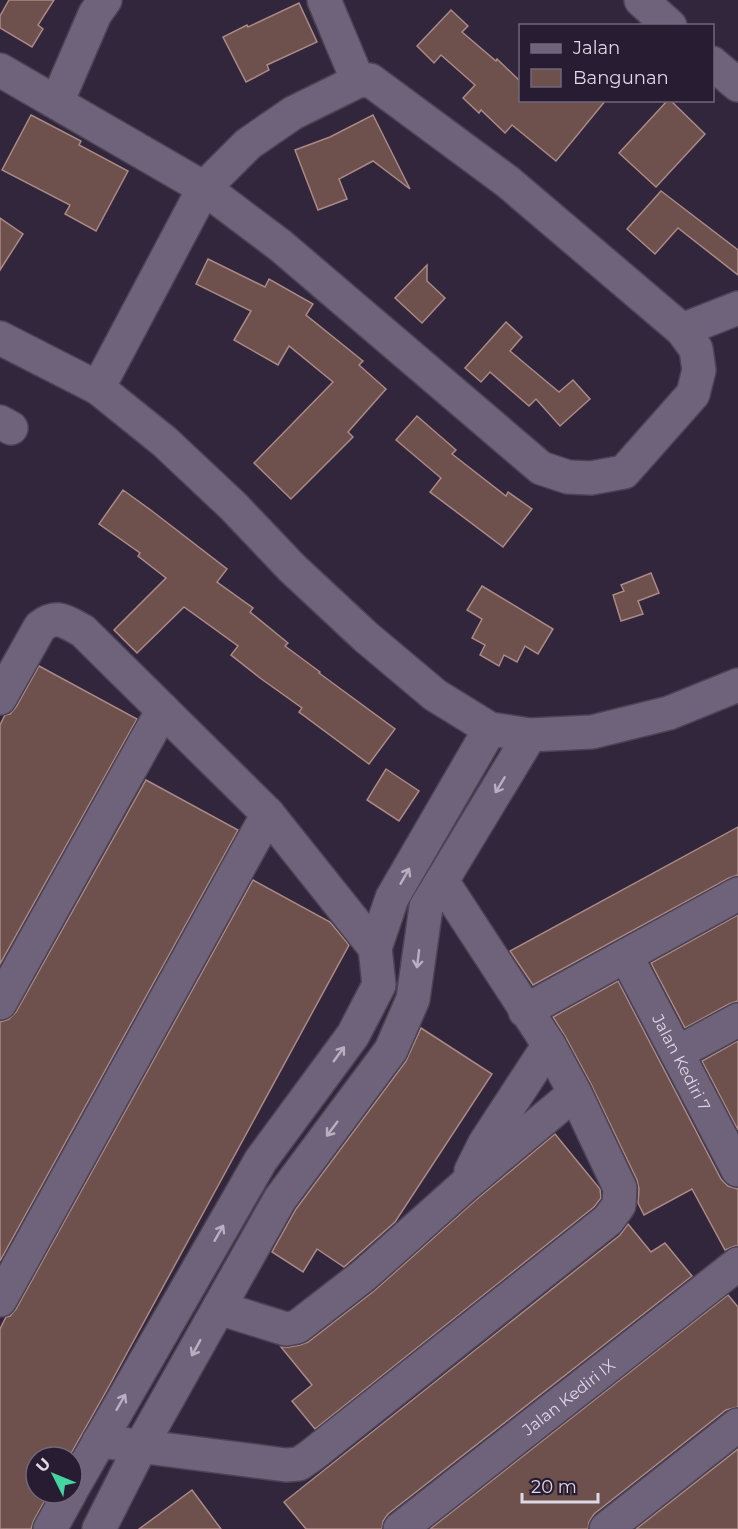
<svg xmlns="http://www.w3.org/2000/svg" width="738" height="1529" viewBox="0 0 738 1529" font-family="Montserrat,sans-serif">
	<style>
		.building { fill: #6e514d; stroke: #aa8986; stroke-width: 1.5 }
		.lines { fill: none; stroke-linecap: round; stroke-linejoin: round }
		.minor-casing { stroke: #4c4355; stroke-width: 36 }
		.minor { stroke: #6f637b; stroke-width: 33 }
		.oneway { stroke: #b8afc1 }
		.labels { text-anchor: middle; dominant-baseline: central; stroke-width: 4.5; stroke-linejoin: round; paint-order: stroke }
		.street-label { font-size: 16px; fill: #dfd8e6; stroke: #271c31 }
	</style>
	<rect width="100%" height="100%" fill="#31263b"/>
	<!-- building -->
	<g class="building">
		<polygon points="9,0 54,0 38,25 43,29 32,47 0,28 0,16"/>
		<polygon points="299,3 317,42 267,65 269,70 246,82 223,37 247,25 248,27"/>
		<polygon points="451,10 468,26 462,32 496,61 497,59 520,81 520,100 606,100 556,161 512,125 505,133 481,110 479,113 463,98 475,85 441,55 434,63 417,46"/>
		<polygon points="668,100 670,100 705,134 656,187 619,153"/>
		<polygon points="31,115 81,141 79,145 128,171 96,231 65,214 70,205 2,170"/>
		<polygon points="373,115 410,189 373,161 339,179 347,199 318,210 295,150 330,137"/>
		<polygon points="661,191 738,250 738,275 678,228 655,254 627,229"/>
		<polygon points="0,218 23,234 0,270"/>
		<polygon points="208,259 265,287 269,279 313,304 306,315 363,361 359,365 386,389 348,432 353,437 291,499 254,463 333,382 289,346 278,365 234,340 251,311 196,284"/>
		<polygon points="427,265 427,281 445,298 422,323 395,298"/>
		<polygon points="506,322 522,337 510,351 559,392 573,380 590,399 560,426 536,399 529,406 490,372 481,382 465,368"/>
		<polygon points="417,416 456,450 452,454 506,496 508,492 532,509 503,547 430,492 441,478 396,440"/>
		<polygon points="123,490 152,511 227,569 217,582 253,608 250,612 288,643 285,646 320,672 319,673 395,729 369,764 299,712 302,708 260,678 231,655 238,646 184,607 137,653 114,630 166,578 138,556 140,553 99,524"/>
		<polygon points="651,573 659,593 638,601 643,614 621,621 613,595 624,591 621,585"/>
		<polygon points="482,586 553,629 538,654 525,646 517,662 504,655 499,666 480,655 485,645 472,638 482,619 467,610"/>
		<polygon points="39,666 137,719 0,964 0,725 5,715 10,714 16,707"/>
		<polygon points="386,769 419,791 399,821 367,800"/>
		<polygon points="146,780 238,830 0,1261 0,1022 9,1019 16,1012"/>
		<polygon points="738,827 738,875 729,878 533,985 510,951"/>
		<polygon points="253,880 330,922 349,945 108,1388 69,1457 36,1457 36,1493 49,1493 34,1520 31,1529 0,1529 0,1329 6,1317 10,1316 16,1309"/>
		<polygon points="738,915 738,1001 729,1004 685,1028 651,963"/>
		<polygon points="618,981 721,1179 728,1186 738,1189 738,1246 735,1246 725,1250 692,1189 644,1215 638,1203 639,1189 637,1180 591,1084 565,1036 553,1017"/>
		<polygon points="421,1028 492,1074 395,1222 344,1267 317,1249 303,1272 272,1252 296,1209 406,1061"/>
		<polygon points="738,1041 738,1130 702,1061"/>
		<polygon points="555,1134 600,1189 601,1198 594,1207 315,1429 292,1401 312,1385 281,1347 289,1347 300,1345 308,1342 374,1291 477,1199"/>
		<polygon points="628,1224 651,1252 665,1243 692,1276 388,1514 383,1521 382,1529 306,1529 284,1502 620,1235"/>
		<polygon points="728,1295 738,1307 738,1407 726,1410 594,1514 589,1522 588,1529 430,1529"/>
		<polygon points="738,1449 738,1529 636,1529"/>
		<polygon points="192,1490 221,1529 139,1529"/>
	</g>
	<g class="lines">
		<defs>
			<g id="minor">
				<polyline points="324,0 358,81"/>
				<polyline points="641,0 670,26"/>
				<polyline points="712,63 738,85"/>
				<polyline points="0,70 204,188 281,246 541,468 568,477 591,478 624,472 693,394 699,370 696,349 682,330 508,182 370,80 358,81 293,113 248,144 204,188 98,388"/>
				<polyline points="57,102 95,14 105,0"/>
				<polyline points="682,330 738,308"/>
				<polyline points="0,338 98,388 165,442 233,506 292,568 366,637 435,695 490,729 530,735 592,732 669,713 738,685"/>
				<polyline points="0,422 11,428"/>
				<path d="M 0,698 L 40,627 C 57,613 66,622 83,631 L 268,814 L 375,948"/>
				<path id="s1" d="M 626,956 L 738,1170"/>
				<polyline points="0,1003 163,710"/>
				<polyline points="525,1011 738,894"/>
				<polyline points="677,1053 738,1020"/>
				<polyline points="471,1171 485,1143 549,1045"/>
				<polyline points="0,1300 268,814"/>
				<polyline points="219,1308 286,1329 297,1327 363,1276 465,1185 575,1093"/>
				<polyline points="99,1441 286,1465 299,1464 312,1455 608,1220 619,1205 620,1188 575,1093 549,1045 442,881"/>
				<polyline points="72,1489 261,1160 353,1035 379,985 375,948 392,898 490,729"/>
				<polyline points="50,1529 70,1493"/>
				<polyline points="99,1529 141,1446 280,1199 391,1050 413,999 426,907 530,735"/>
				<path id="s2" d="M 400,1529 L 738,1264"/>
				<polyline points="606,1529 738,1425"/>
			</g>
		</defs>
		<!-- minor casing -->
		<use href="#minor" class="minor-casing"/>
		<!-- minor -->
		<use href="#minor" class="minor"/>
	</g>
	<!-- one-way arrows -->
	<defs><path id="oneway-shaft" d="M-6 0H5M1.5-3L5.5 0L1.5 3" fill="none" stroke-width="1.6" stroke-linecap="round" stroke-linejoin="round" transform="scale(1.5)"/></defs>
	<g class="oneway">
		<use href="#oneway-shaft" transform="translate(500 785) rotate(121)"/>
		<use href="#oneway-shaft" transform="translate(405 876) rotate(-60)"/>
		<use href="#oneway-shaft" transform="translate(418 959) rotate(97)"/>
		<use href="#oneway-shaft" transform="translate(339 1054) rotate(-54)"/>
		<use href="#oneway-shaft" transform="translate(332 1129) rotate(127)"/>
		<use href="#oneway-shaft" transform="translate(219 1233) rotate(-60)"/>
		<use href="#oneway-shaft" transform="translate(196 1348) rotate(119)"/>
		<use href="#oneway-shaft" transform="translate(121 1402) rotate(-60)"/>
	</g>
	<g class="labels">
		<!-- street labels -->
		<g class="street-label">
			<text stroke="none"><textPath href="#s1" startOffset="120">Jalan Kediri 7</textPath></text>
			<text stroke="none"><textPath href="#s2" startOffset="214">Jalan Kediri IX</textPath></text>
		</g>
	</g>
	<!-- legend -->
	<rect x="519" y="24" width="195" height="78" fill="#271c31" stroke="#716779" stroke-width="1.5"/>
	<rect x="531" y="44" width="30" height="9" fill="#6f637b" stroke="#716779" stroke-width="1.5"/>
	<text x="573" y="54" font-size="18" fill="#dfd8e6">Jalan</text>
	<rect x="531" y="69" width="30" height="18" fill="#6e514d" stroke="#716779" stroke-width="1.5"/>
	<text x="573" y="84" font-size="18" fill="#dfd8e6">Bangunan</text>
	<!-- north arrow -->
	<g transform="translate(54 1475) rotate(313)"><circle r="28" fill="#271c31" stroke="#716779" stroke-width="1.5"/>
	<path d="M0-4.5L10 22L0 15L-10 22Z" fill="#43d4a0"/>
	<text y="-9" font-size="16" font-weight="bold" text-anchor="middle" fill="#dfd8e6">U</text>
	</g>
	<!-- scale -->
	<path d="M522 1493v9h76v-9" fill="none" stroke="#dfd8e6" stroke-width="3"/>
	<text x="531" y="1493" font-size="18" fill="#dfd8e6" stroke="#271c31" stroke-width="4.5" paint-order="stroke">20 m</text>
</svg>
